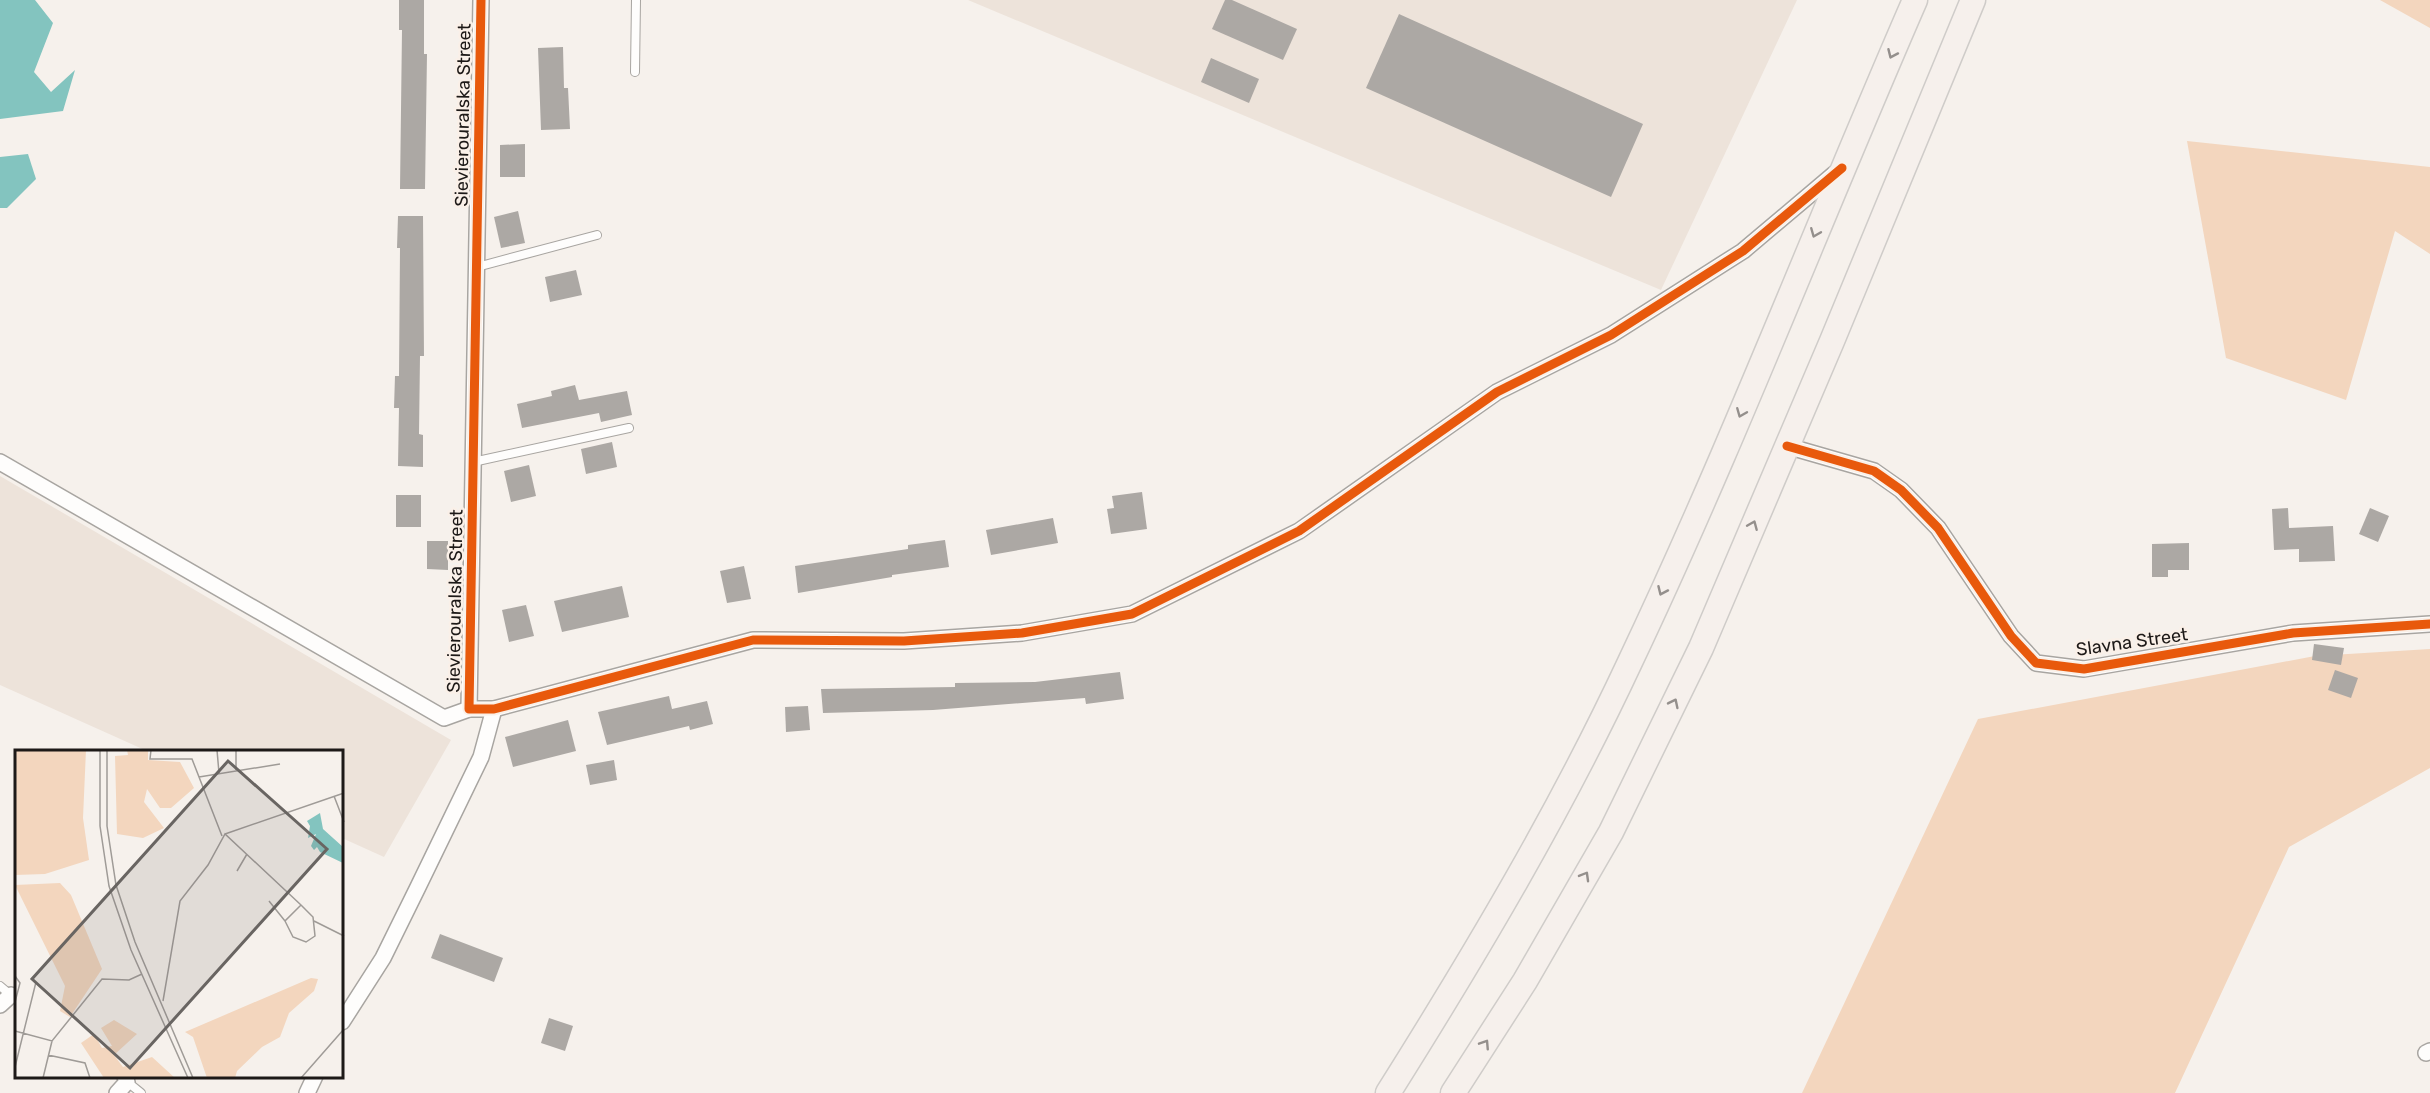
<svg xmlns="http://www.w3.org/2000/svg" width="2430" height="1093" viewBox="0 0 2430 1093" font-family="Rubik,sans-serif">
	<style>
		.built { fill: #ede3da }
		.green { fill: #f3d6be }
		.water { fill: #83c4bf }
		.building { fill: #aca8a4 }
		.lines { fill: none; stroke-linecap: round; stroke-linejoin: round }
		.service-casing { stroke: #a8a5a1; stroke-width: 10 }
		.minor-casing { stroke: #a8a5a1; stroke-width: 18 }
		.primary-casing { stroke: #cfccc9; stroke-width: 27 }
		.service { stroke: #fefdfc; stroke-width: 8 }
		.minor { stroke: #fefdfc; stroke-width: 15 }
		.primary { stroke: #f6f0ec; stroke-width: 24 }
		.cycleway-casing { stroke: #faf0e8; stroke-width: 13 }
		.cycleway { stroke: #e8590c; stroke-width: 9 }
		.oneway { stroke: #948f8c }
		.labels { text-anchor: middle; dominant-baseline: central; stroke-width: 5; stroke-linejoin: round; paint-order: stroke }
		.street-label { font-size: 18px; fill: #1d1917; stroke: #faf0e8 }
		.inset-road { fill: none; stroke: #9f9b97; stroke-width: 1.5 }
		.view { fill: #696562; fill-opacity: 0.15; stroke: #696562; stroke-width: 3 }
		.inset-edge { fill: none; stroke: #1d1917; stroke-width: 3 }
	</style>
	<rect width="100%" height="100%" fill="#f6f1ec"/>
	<!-- built -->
	<g class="built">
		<polygon points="968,0 1797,0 1661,290"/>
		<polygon points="0,476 451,740 384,857 342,838 342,751 147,751 0,685"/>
	</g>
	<!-- green -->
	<g class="green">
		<polygon points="2380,0 2430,0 2430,28"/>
		<polygon points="2187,141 2430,167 2430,254 2395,231 2346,400 2226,358"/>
		<polygon points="2430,649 2430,768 2289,847 2175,1093 1802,1093 1978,719 2315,656"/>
	</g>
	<!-- water -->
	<g class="water">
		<polygon points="0,0 35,0 53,23 34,72 51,92 75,70 63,111 0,119"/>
		<polygon points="28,154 36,179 7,208 0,208 0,157"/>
	</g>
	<!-- building -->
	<g class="building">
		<polygon points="399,0 424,0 424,54 427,54 425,189 400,189 402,30 399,30"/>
		<polygon points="1225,0 1232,0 1297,29 1283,60 1212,29"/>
		<polygon points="1399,14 1643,124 1611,197 1366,88"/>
		<polygon points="563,47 564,88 568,88 570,129 541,130 538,48"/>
		<polygon points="1211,58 1259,79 1249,103 1201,82"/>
		<polygon points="525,144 525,177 500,177 500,145"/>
		<polygon points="518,211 525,243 501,248 494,217"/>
		<polygon points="398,216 423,216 424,356 420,356 419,434 423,435 423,467 398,466 399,408 394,408 395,376 399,376 400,248 397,248"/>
		<polygon points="576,270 582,295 550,302 545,277"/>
		<polygon points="575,385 579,400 627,391 632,415 601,422 599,413 522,428 517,404 552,396 551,391"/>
		<polygon points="612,442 617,467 586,474 581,449"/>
		<polygon points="529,465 536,496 511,502 504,471"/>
		<polygon points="1142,492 1147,529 1111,534 1107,509 1114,508 1112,496"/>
		<rect x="396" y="495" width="25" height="32"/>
		<polygon points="2288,508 2289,528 2333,526 2335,561 2299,562 2299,549 2274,550 2272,509"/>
		<polygon points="2370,508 2389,516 2378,542 2359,534"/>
		<polygon points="1053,518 1058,543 991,555 986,530"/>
		<polygon points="945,540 949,567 892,575 892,577 798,593 795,566 908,549 908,545"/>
		<polygon points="427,541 448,541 448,570 427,569"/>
		<polygon points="2189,543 2189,570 2168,570 2168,577 2152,577 2152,544"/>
		<polygon points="744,566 751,599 727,603 720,571"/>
		<polygon points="622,586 629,617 562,632 554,601"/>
		<polygon points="526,605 534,636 509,642 502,610"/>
		<polygon points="2314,644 2344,648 2341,665 2312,660"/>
		<polygon points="2335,670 2358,678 2351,698 2328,690"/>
		<polygon points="1120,672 1124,699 1086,704 1085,698 933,710 823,713 821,689 955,687 955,683 1035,682"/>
		<polygon points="669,696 672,709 707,701 713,724 690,730 689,726 607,745 598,712"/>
		<polygon points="808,706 810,730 786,732 785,707"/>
		<polygon points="568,720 576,751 513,767 505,737"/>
		<polygon points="614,760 617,780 590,785 586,765"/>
		<polygon points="440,934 503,958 494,982 431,958"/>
		<polygon points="549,1018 573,1026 565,1051 541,1043"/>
	</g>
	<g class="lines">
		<defs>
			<g id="service">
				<polyline points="635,72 636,0"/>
				<polyline points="477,267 597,235"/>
				<polyline points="473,462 629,428"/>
				<polyline points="0,986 13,997"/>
				<polyline points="120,1076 141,1093"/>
			</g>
			<g id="minor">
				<polyline points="481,0 469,709 494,709 753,640 904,641 1022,633 1132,614 1299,531 1497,392 1611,335 1743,251 1839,170"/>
				<polyline points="1787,446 1874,471 1901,490 1938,528 2011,636 2036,663 2084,669 2293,633 2430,624"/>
				<polyline points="0,462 444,718 469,709"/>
				<polyline points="0,1005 11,995"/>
				<polyline points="342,1022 383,958 418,887 481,757 494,709"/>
				<polyline points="2426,1053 2430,1051"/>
				<polyline points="117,1093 127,1082"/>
				<polyline points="307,1093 315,1076"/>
			</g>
			<g id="primary">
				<path d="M 1388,1093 C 1476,953 1560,812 1630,662 C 1733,445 1819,220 1915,0"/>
				<polyline points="1453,1093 1525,981 1611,832 1701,648 1832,341 1973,0"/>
			</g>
		</defs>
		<!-- service casing -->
		<use href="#service" class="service-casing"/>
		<!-- minor casing -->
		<use href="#minor" class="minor-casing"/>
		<!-- primary casing -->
		<use href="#primary" class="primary-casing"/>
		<!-- service -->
		<use href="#service" class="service"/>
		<!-- minor -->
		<use href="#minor" class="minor"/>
		<!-- primary -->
		<use href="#primary" class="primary"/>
		<defs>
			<g id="cycleway">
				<polyline points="481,0 469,709 494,709 753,640 904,641 1022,633 1132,614 1299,531 1497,392 1611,335 1743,251 1842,168"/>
				<polyline points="1787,446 1874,471 1901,490 1938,528 2011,636 2036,663 2084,669 2293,633 2430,624"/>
			</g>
		</defs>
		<!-- cycleway casing -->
		<use href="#cycleway" class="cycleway-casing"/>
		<!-- cycleway -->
		<use href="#cycleway" class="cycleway"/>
	</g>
	<!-- one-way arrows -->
	<defs><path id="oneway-chevron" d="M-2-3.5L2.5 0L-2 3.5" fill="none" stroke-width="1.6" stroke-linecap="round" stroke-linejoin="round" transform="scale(1.5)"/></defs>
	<g class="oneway">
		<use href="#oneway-chevron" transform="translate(1892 54) rotate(114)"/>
		<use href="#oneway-chevron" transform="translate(1815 233) rotate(112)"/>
		<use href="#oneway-chevron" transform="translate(1741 413) rotate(112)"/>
		<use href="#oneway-chevron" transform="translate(1753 525) rotate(-67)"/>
		<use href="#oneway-chevron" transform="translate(1662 591) rotate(114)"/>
		<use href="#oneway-chevron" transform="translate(1674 703) rotate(-64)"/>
		<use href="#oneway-chevron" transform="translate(1585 876) rotate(-60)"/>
		<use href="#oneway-chevron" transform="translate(1485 1044) rotate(-57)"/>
	</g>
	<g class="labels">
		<!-- street labels -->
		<g class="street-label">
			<text transform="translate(463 115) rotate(-89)">Sievierouralska Street</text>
			<text transform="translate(455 601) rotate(-89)">Sievierouralska Street</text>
			<text transform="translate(2132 642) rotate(-8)">Slavna Street</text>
		</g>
	</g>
	<!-- overview -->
	<g transform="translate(15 750)">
		<rect width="328" height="328" fill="#f6f1ec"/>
		<path d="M 0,0 L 71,0 L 68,68 L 74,110 L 30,124 L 0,125 ZM 112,0 L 133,0 L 133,10 L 165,12 L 179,38 L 156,58 L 145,58 L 132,39 L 129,52 L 149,78 L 128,88 L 102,84 L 100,6 L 113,5 ZM 45,133 L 56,145 L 87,219 L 55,267 L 45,261 L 50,236 L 0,135 ZM 296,228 L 303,229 L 299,241 L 274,263 L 265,287 L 247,297 L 222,321 L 220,328 L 192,328 L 178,287 L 170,282 ZM 99,270 L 122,284 L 99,305 L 108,317 L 137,307 L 160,328 L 89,328 L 66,293 L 79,284 L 87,298 L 97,296 L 86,278 Z" fill="#f3d6be"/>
		<path d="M 305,63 L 308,79 L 328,97 L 328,113 L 305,102 L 302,97 L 299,100 L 296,96 L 301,84 L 293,88 L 295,76 L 292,71 Z" fill="#83c4bf"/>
		<path class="inset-road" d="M 85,0 L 85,76 L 94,136 L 116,200 L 173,328M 92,0 L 92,76 L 101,135 L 120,192 L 178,328M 136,0 L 135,9 L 177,9 L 207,86M 202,0 L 204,23M 221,0 L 221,20M 184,27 L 265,14M 319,46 L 329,72M 210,84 L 329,43M 222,121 L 232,104M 254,151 L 270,171M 299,171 L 329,186M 0,226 L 5,233 L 0,252M 148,251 L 165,151 L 193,115 L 210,84 L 286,155 L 298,167 L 300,186 L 291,192 L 278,187 L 270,171 L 286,155M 0,281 L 37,291 L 87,229 L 114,230 L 127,224M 33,305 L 70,313 L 75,328M 0,317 L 21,232M 28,328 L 37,291M 286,328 L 329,279"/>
		<path class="view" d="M 213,11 L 312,99 L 115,318 L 17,229 Z"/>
		<rect width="328" height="328" class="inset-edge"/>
	</g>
</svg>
